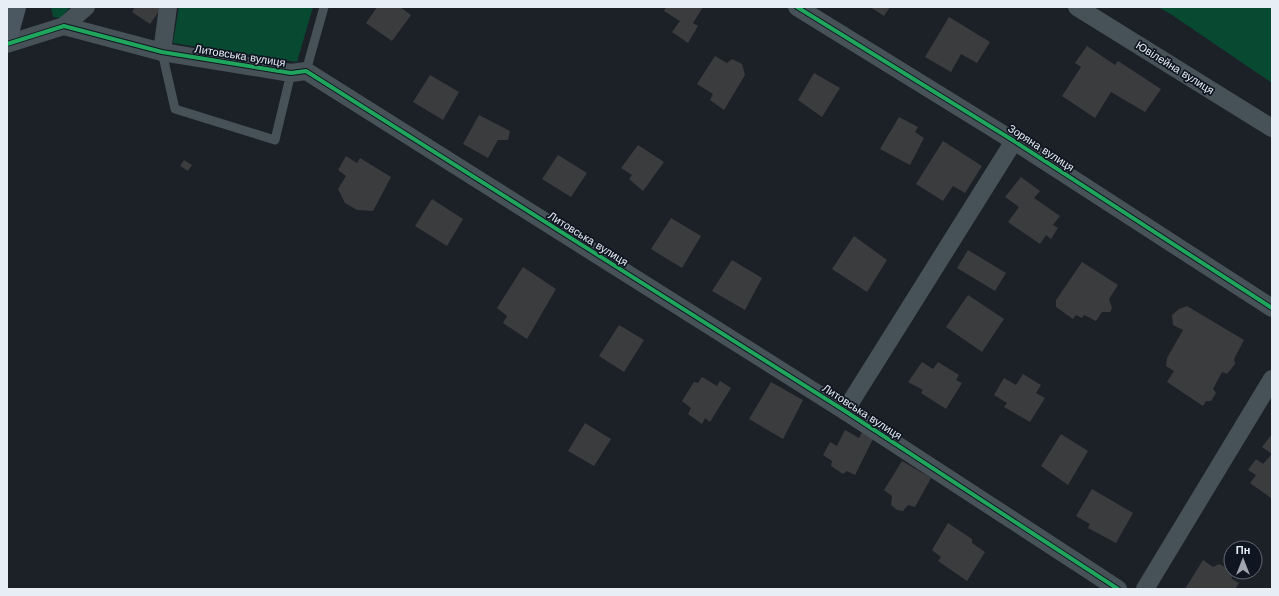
<svg xmlns="http://www.w3.org/2000/svg" width="1279" height="596" viewBox="0 0 1279 596" font-family="'Work Sans',sans-serif">
	<style>
		.green { fill: #084932 }
		.building { fill: #3b3c3e }
		.lines { fill: none; stroke-linecap: round; stroke-linejoin: round }
		.service { stroke: #475158; stroke-width: 9 }
		.minor { stroke: #475158; stroke-width: 18 }
		.primary { stroke: #4b5862; stroke-width: 22 }
		.cycleway-casing { stroke: #0f1621; stroke-width: 6 }
		.cycleway { stroke: #20a55d; stroke-width: 4 }
		.labels { text-anchor: middle; dominant-baseline: central; stroke-width: 3.5; stroke-linejoin: round; paint-order: stroke }
		.street-label { font-size: 11px; fill: #e8eef6; stroke: #0f1621 }
	</style>
	<rect width="100%" height="100%" fill="#1c2027"/>
	<!-- green -->
	<g class="green">
		<polygon points="51,7 70,7 61,18 53,17"/>
		<polygon points="179,7 313,7 297,62 173,43"/>
		<polygon points="1158,7 1272,7 1272,83 1172,15"/>
	</g>
	<!-- building -->
	<g class="building">
		<polygon points="135,7 162,7 150,24 132,12"/>
		<polygon points="377,7 400,7 411,15 392,41 366,23"/>
		<polygon points="666,7 703,7 693,23 698,26 688,43 672,32 680,21 664,11"/>
		<polygon points="870,7 890,7 884,16"/>
		<polygon points="949,17 990,42 977,63 961,54 951,72 925,57"/>
		<polygon points="1087,46 1115,65 1118,61 1161,89 1145,112 1111,92 1095,118 1062,96 1081,67 1075,63"/>
		<polygon points="715,56 727,63 732,59 742,64 745,75 724,110 710,100 713,94 697,84"/>
		<polygon points="814,73 840,88 822,117 798,100"/>
		<polygon points="430,75 459,92 443,120 413,102"/>
		<polygon points="479,115 510,131 508,140 498,140 488,158 463,144"/>
		<polygon points="899,117 918,127 915,132 924,138 910,165 880,149"/>
		<polygon points="943,141 982,166 965,193 953,186 943,201 916,184"/>
		<polygon points="638,145 664,162 643,191 629,179 632,175 621,168"/>
		<polygon points="558,155 587,173 571,197 542,179"/>
		<polygon points="346,156 357,163 360,158 391,177 373,211 357,210 345,203 338,189 346,176 338,170"/>
		<polygon points="184,160 192,165 188,171 180,166"/>
		<polygon points="1021,177 1040,191 1034,198 1060,216 1053,225 1058,228 1051,239 1046,235 1040,244 1008,222 1019,207 1005,197"/>
		<polygon points="432,199 463,219 447,246 415,226"/>
		<polygon points="671,218 701,236 682,268 651,249"/>
		<polygon points="854,236 887,260 867,292 832,269"/>
		<polygon points="968,250 1006,273 995,291 957,268"/>
		<polygon points="732,260 762,278 745,310 712,291"/>
		<polygon points="1082,262 1118,285 1109,299 1112,308 1110,312 1102,312 1096,321 1084,315 1082,318 1076,315 1073,319 1056,307 1056,300"/>
		<polygon points="523,267 556,289 527,339 503,323 507,316 497,308"/>
		<polygon points="968,295 1004,319 982,352 946,327"/>
		<polygon points="1187,306 1244,340 1234,359 1235,364 1227,374 1222,372 1213,389 1216,393 1211,401 1206,401 1203,406 1167,382 1174,371 1166,366 1167,358 1183,330 1173,325 1172,315 1179,309"/>
		<polygon points="619,325 644,340 624,372 599,356"/>
		<polygon points="922,362 933,369 938,362 959,375 956,380 962,383 946,409 921,393 923,390 908,382"/>
		<polygon points="1023,374 1041,385 1036,393 1045,398 1030,422 1004,407 1007,403 994,395 1004,378 1016,385"/>
		<polygon points="702,377 717,386 720,381 731,388 710,422 705,418 702,424 688,414 691,408 682,401 694,382 698,383"/>
		<polygon points="771,382 803,400 783,439 749,419"/>
		<polygon points="585,423 611,439 594,466 568,451"/>
		<polygon points="845,430 859,438 862,432 873,439 855,475 847,471 843,474 831,466 832,461 823,455 830,442 837,446"/>
		<polygon points="1061,434 1088,451 1068,485 1041,466"/>
		<polygon points="1272,434 1272,497 1271,498 1250,483 1256,475 1248,470 1256,459 1263,464 1272,454 1262,447"/>
		<polygon points="902,461 931,478 915,507 908,505 903,511 897,510 891,505 892,496 884,490"/>
		<polygon points="1092,489 1133,513 1116,543 1088,528 1090,524 1076,516"/>
		<polygon points="948,523 972,539 972,543 985,552 967,581 938,561 941,557 932,550"/>
		<polygon points="1203,560 1213,567 1219,564 1231,570 1232,579 1239,583 1235,589 1185,589"/>
	</g>
	<g class="lines">
		<!-- service -->
		<g class="service">
			<polyline points="162,52 175,109 275,140 291,73"/>
			<polyline points="306,71 324,7"/>
		</g>
		<!-- minor -->
		<g class="minor">
			<polyline points="797,7 1014,141 1272,308"/>
			<polyline points="1077,7 1272,128"/>
			<polyline points="64,26 86,7"/>
			<polyline points="7,44 64,26 162,52 291,73 306,71 845,411 1118,589"/>
			<polyline points="162,52 168,7"/>
			<polyline points="845,411 1014,141"/>
			<polyline points="1145,589 1272,379"/>
		</g>
		<!-- primary -->
		<polyline class="primary" points="7,36 15,7"/>
		<defs>
			<g id="cycleway">
				<polyline points="797,7 1014,141 1272,308"/>
				<polyline points="7,44 64,26 162,52 291,73 306,71 845,411 1118,589"/>
			</g>
		</defs>
		<!-- cycleway casing -->
		<use href="#cycleway" class="cycleway-casing"/>
		<!-- cycleway -->
		<use href="#cycleway" class="cycleway"/>
	</g>
	<g class="labels">
		<!-- street labels -->
		<g class="street-label">
			<text transform="translate(240 56) rotate(9)">Литовська вулиця</text>
			<text transform="translate(1175 68) rotate(32)">Ювілейна вулиця</text>
			<text transform="translate(1041 148) rotate(33)">Зоряна вулиця</text>
			<text transform="translate(588 239) rotate(32)">Литовська вулиця</text>
			<text transform="translate(862 412) rotate(33)">Литовська вулиця</text>
		</g>
	</g>
	<!-- border -->
	<rect width="1279" height="596" fill="none" stroke="#e8eef6" stroke-width="16"/>
	<!-- north arrow -->
	<g transform="translate(1243 560)"><circle r="19" fill="#0f1621" stroke="#666c76"/>
	<path d="M0-3L7 15L0 10L-7 15Z" fill="#a1a6ae"/>
	<text y="-6" font-size="11" font-weight="bold" text-anchor="middle" fill="#e8eef6">Пн</text>
	</g>
</svg>
